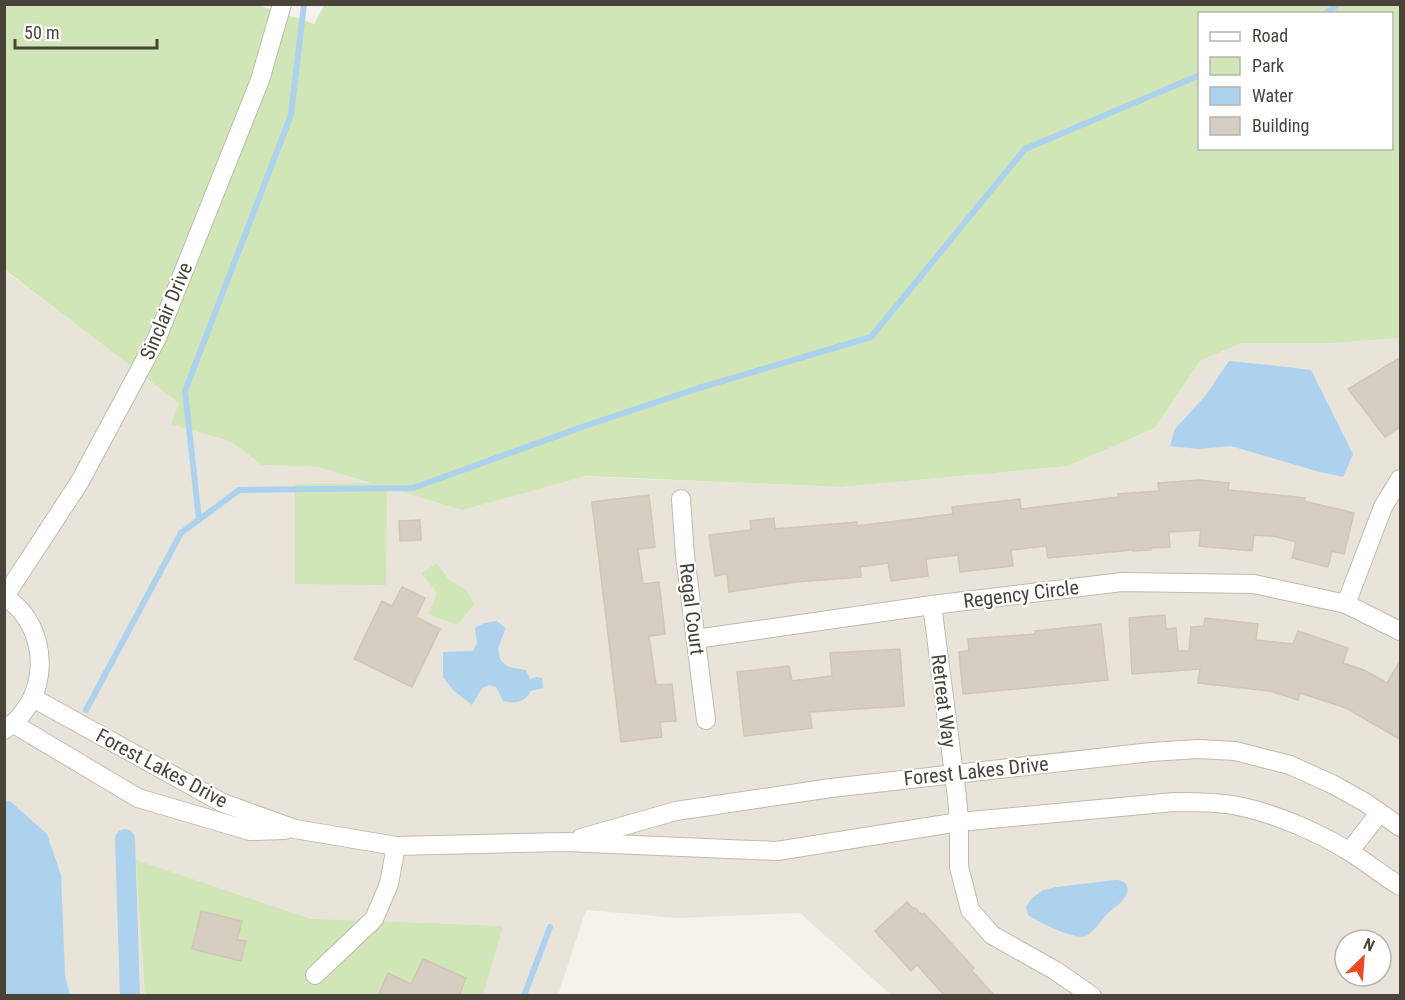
<svg xmlns="http://www.w3.org/2000/svg" width="1405" height="1000" viewBox="0 0 1405 1000" font-family="'Roboto Condensed',sans-serif">
	<style>
		.residential { fill: #e8e4da; fill-rule: evenodd }
		.green { fill: #d1e6b7; fill-rule: evenodd }
		.water { fill: #add2ed }
		.lines { fill: none; stroke-linecap: round; stroke-linejoin: round }
		.stream { stroke: #add2ed; stroke-width: 6 }
		.canal { stroke: #add2ed; stroke-width: 20 }
		.building { fill: #d6cec1; stroke: #d0c6b5; stroke-width: 1.5 }
		.street-casing { stroke: #c0baae; stroke-width: 20 }
		.street { stroke: #fff; stroke-width: 18 }
		.labels { text-anchor: middle; dominant-baseline: central; stroke-width: 4.5; stroke-linejoin: round; paint-order: stroke }
		.street-label { font-size: 20px; fill: #494339; stroke: #fff }
	</style>
	<rect width="100%" height="100%" fill="#f5f2eb"/>
	<!-- residential -->
	<path class="residential" d="M 4,270 L 262,465 L 572,476 L 841,487 L 1068,466 L 1155,428 L 1200,361 L 1241,343 L 1333,343 L 1400,338 L 1400,995 L 891,995 L 800,913 L 679,918 L 586,910 L 558,995 L 5,995 ZM 1345,940 L 1381,940 L 1381,976 L 1345,976 Z"/>
	<!-- green -->
	<g class="green">
		<path d="M 325,4 L 1400,5 L 1400,338 L 1333,343 L 1241,343 L 1200,361 L 1155,428 L 1068,466 L 841,487 L 586,476 L 462,510 L 387,487 L 386,585 L 295,584 L 295,484 L 372,483 L 318,467 L 262,465 L 230,441 L 171,424 L 179,403 L 5,270 L 4,5 L 258,5 L 314,24 ZM 1200,14 L 1392,14 L 1392,148 L 1200,148 Z"/>
		<polygon points="437,563 449,580 467,590 474,604 457,625 428,614 437,593 422,573"/>
		<polygon points="136,860 311,919 503,926 483,995 145,995"/>
	</g>
	<!-- water -->
	<g class="water">
		<path d="M 1229,361 C 1256,364 1284,366 1311,370 L 1353,454 L 1343,477 L 1320,472 L 1231,446 L 1198,449 L 1170,446 L 1175,429 L 1206,395 Z"/>
		<path d="M 497,621 L 505,628 C 504,635 502,637 500,643 C 498,648 498,652 500,658 C 505,669 516,668 526,670 L 530,679 L 537,677 L 542,678 L 543,688 L 531,691 C 524,703 516,704 503,701 L 496,687 L 489,685 L 482,688 L 472,705 L 453,690 L 443,677 L 443,652 L 473,651 L 477,643 L 475,628 L 484,623 Z"/>
		<polygon points="5,800 11,802 47,834 61,875 65,975 70,995 5,995"/>
		<path d="M 1115,880 C 1120,880 1125,881 1127,886 C 1131,898 1113,908 1106,915 C 1101,921 1092,933 1086,936 C 1073,940 1039,922 1028,915 L 1026,907 L 1031,899 L 1043,890 L 1057,887 Z"/>
	</g>
	<g class="lines">
		<!-- stream -->
		<g class="stream">
			<polyline points="1325,14 1338,4"/>
			<polyline points="199,520 185,391 291,115 304,4"/>
			<polyline points="86,710 181,533 239,490 413,488 582,427 699,388 871,337 1025,149 1200,75"/>
			<polyline points="524,996 550,927"/>
		</g>
		<!-- canal -->
		<polyline class="canal" points="125,839 130,996"/>
	</g>
	<!-- building -->
	<g class="building">
		<polygon points="1401,357 1401,426 1385,437 1348,389"/>
		<polygon points="1200,480 1229,483 1228,490 1305,498 1304,501 1354,513 1344,554 1332,551 1328,567 1292,558 1296,542 1273,536 1254,535 1252,551 1199,546 1201,530 1169,532 1170,547 1151,548 1151,550 1133,551 1133,550 1048,558 1046,546 1011,550 1013,566 960,572 958,555 926,559 928,576 891,581 888,563 860,567 861,577 796,582 729,592 727,574 715,576 709,535 751,530 750,521 774,518 775,529 857,522 857,526 953,514 952,507 1020,499 1021,509 1118,497 1118,494 1159,491 1158,483"/>
		<polygon points="649,495 655,547 638,549 643,584 659,582 665,634 649,636 656,685 672,684 676,721 660,722 662,737 621,742 592,502"/>
		<polygon points="420,520 421,540 400,541 399,521"/>
		<polygon points="402,587 425,598 416,617 440,629 412,687 354,659 382,601 392,606"/>
		<polygon points="1165,615 1166,629 1176,628 1178,651 1189,651 1191,627 1204,626 1205,618 1258,624 1256,640 1293,644 1298,631 1348,648 1343,663 1364,670 1387,683 1401,659 1401,740 1346,708 1300,693 1298,700 1270,691 1198,683 1200,669 1132,674 1129,618"/>
		<polygon points="1101,624 1108,680 963,694 959,652 969,651 968,639 1035,634 1035,631"/>
		<polygon points="900,649 904,706 810,712 812,728 744,736 737,672 789,666 792,681 832,676 830,653"/>
		<polygon points="907,902 914,909 915,908 922,915 924,913 974,968 971,970 995,996 945,996 917,965 911,971 875,931"/>
		<polygon points="201,911 242,921 237,940 246,941 241,961 192,949"/>
		<polygon points="423,959 466,978 459,996 378,996 388,973 411,984"/>
	</g>
	<g class="lines">
		<defs>
			<g id="street">
				<polyline points="681,499 685,556 706,720"/>
				<polyline points="1346,604 1383,507 1400,479"/>
				<polyline points="932,605 957,797 959,822 959,867 970,910 992,935 1056,971 1092,996"/>
				<polyline points="696,639 932,605 1122,582 1254,584 1346,604 1400,631"/>
				<path d="M 33,698 L 223,803 L 295,829 L 396,846 L 565,842 L 777,851 L 959,822 L 1174,802 C 1197,802 1221,802 1243,807 C 1278,815 1320,833 1350,852 C 1368,863 1383,876 1400,886"/>
				<polyline points="14,724 138,798 250,831 285,830"/>
				<path d="M 4,730 C 44,705 51,648 22,612 C 17,606 10,601 5,596 L 79,483 L 157,338 L 260,80 L 282,4"/>
				<polyline points="581,838 676,811 831,788 1151,752 1198,749 1235,751 1290,765 1334,785 1366,803 1400,827"/>
				<polyline points="1350,851 1379,813"/>
				<polyline points="315,975 374,919 389,884 396,846"/>
			</g>
		</defs>
		<!-- street casing -->
		<use href="#street" class="street-casing"/>
		<!-- street -->
		<use href="#street" class="street"/>
	</g>
	<g class="labels">
		<!-- street labels -->
		<g class="street-label">
			<text transform="translate(166 311) rotate(-67)">Sinclair Drive</text>
			<text transform="translate(1021 594) rotate(-7)">Regency Circle</text>
			<text transform="translate(692 609) rotate(83)">Regal Court</text>
			<text transform="translate(944 701) rotate(83)">Retreat Way</text>
			<text transform="translate(162 768) rotate(28)">Forest Lakes Drive</text>
			<text transform="translate(976 771) rotate(-6)">Forest Lakes Drive</text>
		</g>
	</g>
	<!-- border -->
	<rect width="1405" height="1000" fill="none" stroke="#494339" stroke-width="12"/>
	<!-- legend -->
	<rect x="1198" y="12" width="195" height="138" fill="#ffffff" stroke="#b6b4b0" stroke-width="1.5"/>
	<rect x="1210" y="32" width="30" height="9" fill="#ffffff" stroke="#b6b4b0" stroke-width="1.5"/>
	<text x="1252" y="42" font-size="18" fill="#494339">Road</text>
	<rect x="1210" y="57" width="30" height="18" fill="#d1e6b7" stroke="#b6b4b0" stroke-width="1.5"/>
	<text x="1252" y="72" font-size="18" fill="#494339">Park</text>
	<rect x="1210" y="87" width="30" height="18" fill="#add2ed" stroke="#b6b4b0" stroke-width="1.5"/>
	<text x="1252" y="102" font-size="18" fill="#494339">Water</text>
	<rect x="1210" y="117" width="30" height="18" fill="#d6cec1" stroke="#b6b4b0" stroke-width="1.5"/>
	<text x="1252" y="132" font-size="18" fill="#494339">Building</text>
	<!-- north arrow -->
	<g transform="translate(1363 958) rotate(25)"><circle r="28" fill="#ffffff" stroke="#b6b4b0" stroke-width="1.5"/>
	<path d="M0-4.5L10 22L0 15L-10 22Z" fill="#ec492b"/>
	<text y="-9" font-size="16" font-weight="bold" text-anchor="middle" fill="#494339">N</text>
	</g>
	<!-- scale -->
	<path d="M15 39v9h142v-9" fill="none" stroke="#494339" stroke-width="3"/>
	<text x="24" y="39" font-size="18" fill="#494339" stroke="#ffffff" stroke-width="4.5" paint-order="stroke">50 m</text>
</svg>
